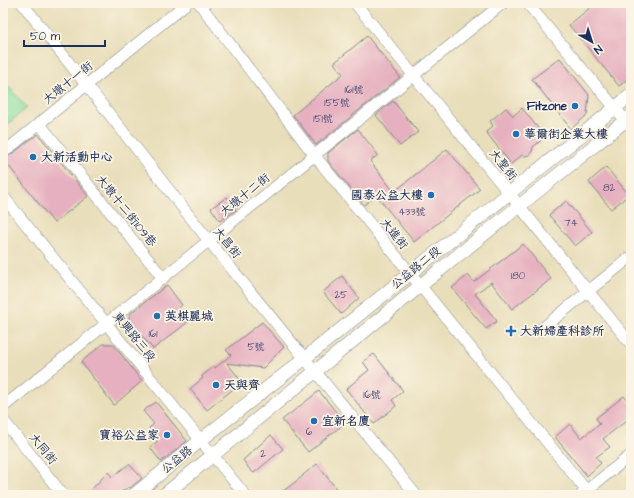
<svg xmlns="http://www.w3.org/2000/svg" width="634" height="498" viewBox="0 0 634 498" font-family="'Architects Daughter','LXGW WenKai TC',sans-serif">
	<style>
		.green { fill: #8ddfa0; stroke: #54877f }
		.building { fill: #e6b0c0 }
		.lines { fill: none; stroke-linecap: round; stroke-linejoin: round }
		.minor-casing { stroke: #82868c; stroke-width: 12 }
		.major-casing { stroke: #82868c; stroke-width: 14 }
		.minor { stroke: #fff; stroke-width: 11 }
		.major { stroke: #fff; stroke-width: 13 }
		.poi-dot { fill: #1f6fb2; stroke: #fcf5e5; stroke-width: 1.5 }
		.labels { text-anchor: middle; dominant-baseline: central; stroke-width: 3.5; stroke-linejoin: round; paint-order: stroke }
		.number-label { font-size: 10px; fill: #4e4f76 }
		.street-label { font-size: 12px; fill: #1b2f5e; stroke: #fcf5e5 }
		.poi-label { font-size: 12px; font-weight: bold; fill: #1b2f5e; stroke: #fcf5e5; text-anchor: start }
	</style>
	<rect width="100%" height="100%" fill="#fcf5e5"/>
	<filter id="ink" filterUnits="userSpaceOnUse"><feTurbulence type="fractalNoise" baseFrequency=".025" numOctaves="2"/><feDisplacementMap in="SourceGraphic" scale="8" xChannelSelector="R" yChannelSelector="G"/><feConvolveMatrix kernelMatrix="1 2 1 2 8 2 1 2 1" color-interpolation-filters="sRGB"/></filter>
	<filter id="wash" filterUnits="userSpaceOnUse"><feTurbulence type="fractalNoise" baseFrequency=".012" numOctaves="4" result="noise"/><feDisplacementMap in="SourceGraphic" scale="16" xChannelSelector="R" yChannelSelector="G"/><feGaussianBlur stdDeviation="0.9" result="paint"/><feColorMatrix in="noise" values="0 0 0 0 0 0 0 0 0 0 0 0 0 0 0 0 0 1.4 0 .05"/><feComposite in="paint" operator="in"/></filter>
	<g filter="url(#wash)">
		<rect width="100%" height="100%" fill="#e8deba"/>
		<!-- green -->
		<polygon class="green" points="3,80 27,108 3,128"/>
		<g id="blocks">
			<!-- building -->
			<g class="building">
				<polygon points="596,3 628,3 631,6 631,76 619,86 569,25"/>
				<polygon points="367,36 400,77 316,145 293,115 343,74 334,63"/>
				<polygon points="560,58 589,95 587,115 571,129 532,79"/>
				<polygon points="393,101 418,132 400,146 376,115"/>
				<polygon points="506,108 513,116 522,108 545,137 533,147 532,151 530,155 525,156 522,155 511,164 486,132 493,126 490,121"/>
				<polygon points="358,129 378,155 370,161 394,192 447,149 480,189 414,242 376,195 364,205 328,161 328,153"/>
				<polygon points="38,134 88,196 54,223 4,160"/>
				<polygon points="606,167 629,195 611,209 589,182"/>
				<polygon points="227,197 236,210 220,221 211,208"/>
				<polygon points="566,201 592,232 575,246 549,215"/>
				<polygon points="523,244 551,279 512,309 491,282 475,294 497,321 486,329 452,288 468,275 474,282"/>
				<polygon points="342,276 359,298 341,314 323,292"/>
				<polygon points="167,285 182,305 178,308 188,322 153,349 128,320 131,313"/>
				<polygon points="262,322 284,347 263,368 227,363 242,382 207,410 190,389 203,378 202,376 214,366 215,368 231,355 226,350"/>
				<polygon points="103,344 113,344 142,381 114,405 81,362"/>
				<polygon points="374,354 403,391 392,400 396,406 374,424 346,389 369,370 363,362"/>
				<polygon points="319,391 345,423 308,452 282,420"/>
				<polygon points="624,396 631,404 631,417 603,439 610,447 596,457 601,463 587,476 555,437 570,424 581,438 600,424 596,418"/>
				<polygon points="156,402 187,441 161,462 150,447 158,441 149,428 154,424 143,411"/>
				<polygon points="271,435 283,449 254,473 250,470 243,460"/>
				<polygon points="129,464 142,478 130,488 129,487 117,495 95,495 91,490 108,472 112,477"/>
				<polygon points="317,464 341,495 278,495 303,476 303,475"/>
			</g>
		</g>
	</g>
	<g filter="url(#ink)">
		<use href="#blocks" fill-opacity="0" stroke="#82868c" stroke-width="1"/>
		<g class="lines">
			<defs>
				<g id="minor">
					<polyline points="22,3 209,241 416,495"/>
					<polyline points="199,3 315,156 590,495"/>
					<polyline points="355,3 631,344"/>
					<polyline points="527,3 631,127"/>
					<polyline points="39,123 163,278"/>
					<polyline points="3,153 187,3"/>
					<polyline points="3,196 245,495"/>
					<polyline points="539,331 628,259"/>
					<polyline points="3,407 503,3"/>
					<polyline points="3,420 63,495"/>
					<polyline points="582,494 631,455"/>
				</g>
				<g id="major">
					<polyline points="134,495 201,440 304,359 631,95"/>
					<polyline points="164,495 420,286 631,116"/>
				</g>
			</defs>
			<!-- minor casing -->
			<use href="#minor" class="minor-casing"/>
			<!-- major casing -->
			<use href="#major" class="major-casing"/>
			<!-- minor -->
			<use href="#minor" class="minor"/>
			<!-- major -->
			<use href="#major" class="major"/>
		</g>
	</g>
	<!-- markers -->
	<g class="poi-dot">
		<circle cx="575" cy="106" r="4"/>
		<circle cx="516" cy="134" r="4"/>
		<circle cx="33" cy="157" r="4"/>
		<circle cx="431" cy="195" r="4"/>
		<circle cx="157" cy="316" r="4"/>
		<path d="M509 325h4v4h4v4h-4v4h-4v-4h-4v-4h4z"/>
		<circle cx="216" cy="385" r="4"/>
		<circle cx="314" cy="421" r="4"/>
		<circle cx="167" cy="435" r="4"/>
	</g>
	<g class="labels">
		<!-- number labels -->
		<g class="number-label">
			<text x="354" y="90">161號</text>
			<text x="337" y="103">155號</text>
			<text x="323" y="119">151號</text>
			<text x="609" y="188">82</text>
			<text x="412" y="212">433號</text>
			<text x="571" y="223">74</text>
			<text x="518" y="276">180</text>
			<text x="341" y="295">25</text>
			<text x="153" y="334">161</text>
			<text x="256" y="347">5號</text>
			<text x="372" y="395">16號</text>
			<text x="309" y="432">6</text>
			<text x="263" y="454">2</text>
		</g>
		<!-- street labels -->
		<g class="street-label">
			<text transform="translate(68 83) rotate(-39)">大墩十一街</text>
			<text transform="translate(503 165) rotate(51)">大聖街</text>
			<text transform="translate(245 195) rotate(-39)">大墩十二街</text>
			<text transform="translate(126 211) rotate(51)">大墩十二街109巷</text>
			<text transform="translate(394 234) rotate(51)">大進街</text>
			<text transform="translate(227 243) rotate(51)">大昌街</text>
			<text transform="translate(416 268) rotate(-39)">公益路二段</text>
			<text transform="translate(134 337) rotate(51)">東興路三段</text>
			<text transform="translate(43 449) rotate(51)">大同街</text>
			<text transform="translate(177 460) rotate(-39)">公益路</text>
		</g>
		<!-- poi labels -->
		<g class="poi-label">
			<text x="567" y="106" text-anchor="end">Fitzone</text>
			<text x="524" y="134">華爾街企業大樓</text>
			<text x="41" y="157">大新活動中心</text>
			<text x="423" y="195" text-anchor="end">國泰公益大樓</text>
			<text x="165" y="316">英棋麗城</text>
			<text x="520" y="331">大新婦產科診所</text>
			<text x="224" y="385">天與齊</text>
			<text x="322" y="421">宜新名廈</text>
			<text x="159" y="435" text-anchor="end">寶裕公益家</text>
		</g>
	</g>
	<!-- margin -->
	<rect width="634" height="498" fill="none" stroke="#fcf5e5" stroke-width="16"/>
	<!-- north arrow -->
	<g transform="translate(592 42) rotate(141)" stroke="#fcf5e5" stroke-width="3" paint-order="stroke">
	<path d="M0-3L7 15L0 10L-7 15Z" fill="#1b2f5e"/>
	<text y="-6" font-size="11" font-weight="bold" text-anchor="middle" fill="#1b2f5e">N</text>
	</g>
	<!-- scale -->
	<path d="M24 40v6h81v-6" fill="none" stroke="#1b2f5e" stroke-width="2"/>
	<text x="30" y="40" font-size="12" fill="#1b2f5e" stroke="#fcf5e5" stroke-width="3" paint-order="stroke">50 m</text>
</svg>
